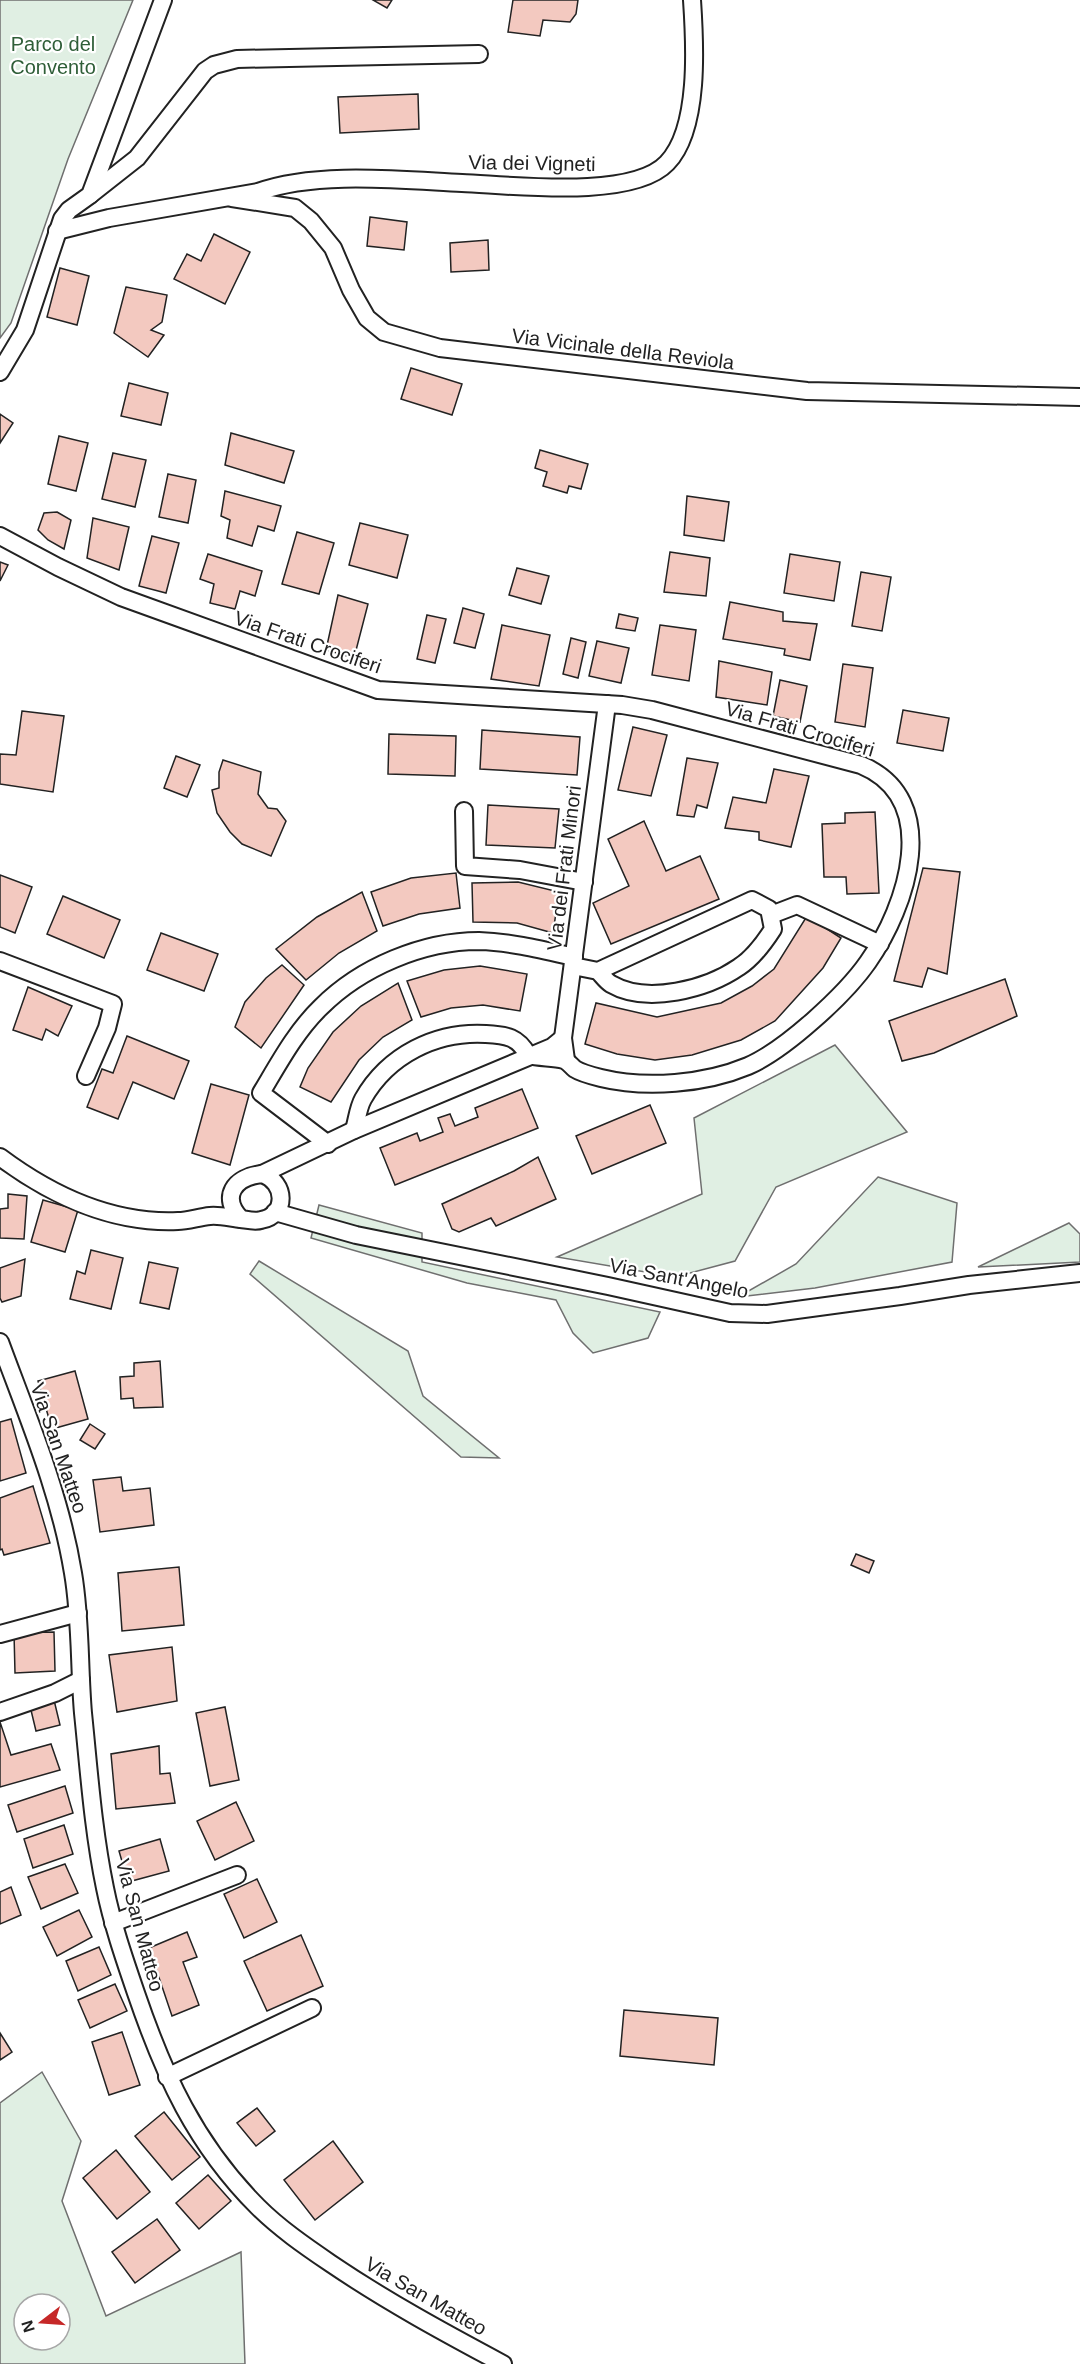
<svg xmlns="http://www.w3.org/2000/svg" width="1080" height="2364" viewBox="0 0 1080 2364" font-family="Arial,sans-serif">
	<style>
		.green { fill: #e0efe3; stroke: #6f6f6f; stroke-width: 1.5; fill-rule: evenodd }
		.building { fill: #f3c9c0; stroke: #222; stroke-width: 1.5 }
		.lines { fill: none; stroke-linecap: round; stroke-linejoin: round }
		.minor-casing { stroke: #222; stroke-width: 20 }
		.minor { stroke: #fff; stroke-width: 16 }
		.labels { text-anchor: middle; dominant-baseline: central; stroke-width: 4.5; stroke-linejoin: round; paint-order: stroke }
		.park-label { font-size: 20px; fill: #2f5e38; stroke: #fff }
		.street-label { font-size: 20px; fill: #222; stroke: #fff }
	</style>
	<rect width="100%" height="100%" fill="#fff"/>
	<!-- green -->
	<g class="green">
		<polygon points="0,0 133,0 68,159 11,323 0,338"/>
		<polygon points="835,1045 907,1132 776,1187 735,1261 675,1277 557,1257 702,1194 694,1118"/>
		<polygon points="878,1177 957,1203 952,1262 815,1288 738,1297 796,1264"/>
		<polygon points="319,1205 422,1233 422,1262 660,1312 648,1338 593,1353 573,1333 556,1300 467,1283 311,1238"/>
		<polygon points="1069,1223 1080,1234 1080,1262 978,1267"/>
		<polygon points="259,1261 408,1351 423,1396 499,1458 461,1457 250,1274"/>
		<path d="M 42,2072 L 81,2141 L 62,2201 L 106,2316 L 241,2252 L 245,2364 L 0,2364 L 0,2103 ZM 24,2304 L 60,2304 L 60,2340 L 24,2340 Z"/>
	</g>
	<!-- building -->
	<g class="building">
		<polygon points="373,0 392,0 387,8"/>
		<polygon points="513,0 578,0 576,14 570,22 543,20 540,36 508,32"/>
		<polygon points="418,94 419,129 340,133 338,97"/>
		<polygon points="370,217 407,222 404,250 367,246"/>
		<polygon points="214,234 250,252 225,304 174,279 187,254 201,261"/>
		<polygon points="488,240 489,270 451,272 450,243"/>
		<polygon points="60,268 89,276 77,325 47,317"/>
		<polygon points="126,287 167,295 162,322 151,330 164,335 148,357 114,333"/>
		<polygon points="411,368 462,384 452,415 401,399"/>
		<polygon points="129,383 168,393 161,425 121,416"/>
		<polygon points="0,414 13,423 0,443"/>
		<polygon points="231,433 294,451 284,483 225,465"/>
		<polygon points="59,436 88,443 76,491 48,484"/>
		<polygon points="540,450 588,464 581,489 569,486 567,493 543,486 547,472 535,468"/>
		<polygon points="113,453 146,460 135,507 102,499"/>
		<polygon points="168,474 196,480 188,523 159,517"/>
		<polygon points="225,491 281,506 274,531 258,526 252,546 227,538 230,520 221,516"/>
		<polygon points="687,496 729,502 724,541 684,535"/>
		<polygon points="57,512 71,520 64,549 48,540 38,530 44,513"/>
		<polygon points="93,518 129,527 119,570 87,558"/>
		<polygon points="360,523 408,535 397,578 349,565"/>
		<polygon points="297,532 334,543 319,594 282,584"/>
		<polygon points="152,536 179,543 166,593 139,586"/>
		<polygon points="670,552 710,558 706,596 664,592"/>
		<polygon points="208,554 262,571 255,596 240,591 235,609 210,603 214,584 200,579"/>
		<polygon points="790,554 840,562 834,601 784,593"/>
		<polygon points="0,562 8,565 0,581"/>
		<polygon points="517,568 549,576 541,604 509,595"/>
		<polygon points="861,572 891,577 882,631 852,626"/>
		<polygon points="338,595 368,604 354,658 326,650"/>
		<polygon points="730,602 783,612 783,621 817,624 810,660 784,655 785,649 723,639"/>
		<polygon points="463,608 484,614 475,648 454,643"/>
		<polygon points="619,614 638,618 635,631 616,628"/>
		<polygon points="427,615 446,619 435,663 417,659"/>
		<polygon points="502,625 550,635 539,686 491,679"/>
		<polygon points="660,625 696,630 689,681 652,675"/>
		<polygon points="571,638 586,642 578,678 563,674"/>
		<polygon points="597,641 629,648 621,683 589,676"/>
		<polygon points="719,661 772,672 767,705 716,697"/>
		<polygon points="843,664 873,668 865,727 835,722"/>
		<polygon points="780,680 807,686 800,722 773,716"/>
		<polygon points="903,710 949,718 943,751 897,743"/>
		<polygon points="22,711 64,716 53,792 0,784 0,754 16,755"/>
		<polygon points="633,727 667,735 651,796 618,790"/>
		<polygon points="482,730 580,737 577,775 480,769"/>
		<polygon points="389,734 456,736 455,776 388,774"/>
		<polygon points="176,756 200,765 187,797 164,788"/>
		<polygon points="687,758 718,763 707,808 697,805 694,817 677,815"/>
		<polygon points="223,760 261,772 258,794 268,808 277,809 286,821 271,856 242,844 230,832 217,813 212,790 219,788 219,772"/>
		<polygon points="774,769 809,776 791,847 759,840 759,832 725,828 733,797 766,803"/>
		<polygon points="488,805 559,809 555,848 486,845"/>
		<polygon points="875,812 879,893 847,894 846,877 824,877 822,824 845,823 845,813"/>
		<polygon points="644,821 666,871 700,856 719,899 611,944 593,903 629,886 608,839"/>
		<polygon points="923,868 960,872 947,974 928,968 922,987 894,981"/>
		<polygon points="456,873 460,908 419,914 383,926 371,892 411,878"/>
		<polygon points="0,875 32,887 15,933 0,927"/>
		<polygon points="518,882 559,892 553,933 517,923 473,922 472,883"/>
		<polygon points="362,892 377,931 339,953 306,980 276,949 317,917"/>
		<polygon points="63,896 120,920 104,958 47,934"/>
		<polygon points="807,916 841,938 823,968 775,1021 741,1040 692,1055 655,1060 617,1054 585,1044 596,1003 657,1017 721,1003 752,986 774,969"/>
		<polygon points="161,933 218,954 204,991 147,970"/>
		<polygon points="282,965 304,985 261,1048 235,1027 245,1002 266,978"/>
		<polygon points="480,966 527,974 520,1011 483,1005 451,1008 421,1017 407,981 444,970"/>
		<polygon points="1005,979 1017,1016 934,1053 902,1061 889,1021"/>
		<polygon points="398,983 412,1020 383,1037 359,1060 331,1102 300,1087 308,1068 333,1032 361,1006"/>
		<polygon points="28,987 72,1006 58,1036 46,1029 42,1040 13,1030"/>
		<polygon points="127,1036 189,1061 174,1099 133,1082 118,1119 87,1107 102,1069 113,1073"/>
		<polygon points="211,1084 249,1095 230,1165 192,1153"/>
		<polygon points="522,1089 538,1128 395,1185 380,1148 417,1133 420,1141 443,1132 438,1118 450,1114 455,1126 478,1117 475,1108"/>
		<polygon points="650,1105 666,1143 592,1174 576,1136"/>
		<polygon points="538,1157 556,1199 496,1226 491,1218 459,1232 452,1229 442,1204 514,1171"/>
		<polygon points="8,1194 27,1196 24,1239 0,1238 0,1209 8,1208"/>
		<polygon points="43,1200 78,1210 65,1252 31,1242"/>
		<polygon points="91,1250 123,1258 111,1309 70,1299 77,1271 85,1274"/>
		<polygon points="25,1259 21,1296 2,1302 0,1298 0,1268"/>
		<polygon points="149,1262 178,1268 169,1309 140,1303"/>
		<polygon points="160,1361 163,1407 134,1408 133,1398 121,1399 120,1377 134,1376 134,1363"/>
		<polygon points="75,1371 88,1419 52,1429 38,1381"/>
		<polygon points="11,1419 26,1473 0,1481 0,1422"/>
		<polygon points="90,1424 105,1434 95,1449 80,1440"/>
		<polygon points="121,1477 123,1491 150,1488 154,1525 100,1532 93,1480"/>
		<polygon points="33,1486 50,1543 4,1555 2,1549 0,1550 0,1498"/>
		<polygon points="856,1554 874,1561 869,1573 851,1565"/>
		<polygon points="179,1567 184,1625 122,1631 118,1573"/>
		<polygon points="54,1632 55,1671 15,1673 14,1633"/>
		<polygon points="172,1647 177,1701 117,1712 109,1655"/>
		<polygon points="54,1700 60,1725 36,1731 30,1706"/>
		<polygon points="225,1707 239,1780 210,1786 196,1713"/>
		<polygon points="0,1722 11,1755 51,1744 60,1770 0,1787"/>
		<polygon points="159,1746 160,1774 170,1773 175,1803 116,1809 111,1754"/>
		<polygon points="65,1786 73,1813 17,1832 8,1805"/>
		<polygon points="236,1802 254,1841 215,1860 197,1821"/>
		<polygon points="64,1825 73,1854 33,1868 24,1839"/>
		<polygon points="160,1839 169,1871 128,1882 119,1851"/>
		<polygon points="65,1864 78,1893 41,1909 28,1877"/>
		<polygon points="257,1879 277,1922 244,1938 224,1894"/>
		<polygon points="11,1887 21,1915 0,1924 0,1892"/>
		<polygon points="79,1910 92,1937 57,1956 43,1927"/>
		<polygon points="187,1932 197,1957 183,1962 199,2005 172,2016 149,1948"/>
		<polygon points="301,1935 323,1986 267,2011 244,1961"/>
		<polygon points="99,1947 111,1975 78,1991 66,1961"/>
		<polygon points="115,1984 127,2011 90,2028 78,2000"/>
		<polygon points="624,2010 718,2018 714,2065 620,2056"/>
		<polygon points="122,2032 140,2085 109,2095 92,2042"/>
		<polygon points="0,2033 12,2052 0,2060"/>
		<polygon points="257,2108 275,2131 256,2146 237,2123"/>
		<polygon points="164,2112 200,2157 172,2180 135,2136"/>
		<polygon points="333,2141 363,2182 315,2220 284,2180"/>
		<polygon points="116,2150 150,2192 117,2219 83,2178"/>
		<polygon points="208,2175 231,2201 199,2229 176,2203"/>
		<polygon points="157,2219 180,2250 135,2283 112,2252"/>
	</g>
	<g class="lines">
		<defs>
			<g id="minor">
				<polyline points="90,195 137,158 205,71 214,65 237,59 479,54"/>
				<polyline points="232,198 295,208 311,221 333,248 351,290 367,318 384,332 440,348 807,391 1080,397"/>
				<path d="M 57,231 L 109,218 L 258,192 C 316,171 401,180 462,183 C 511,185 632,200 667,163 C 700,129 695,44 692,0"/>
				<polyline points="0,372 25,330 62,219 69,210 90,195 163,0"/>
				<path d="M 0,536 L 58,567 L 121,597 L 378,690 L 622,705 L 652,710 L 861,765 C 943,799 907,907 868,962 C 845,995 785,1050 748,1066 C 705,1084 646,1089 601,1078 C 593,1076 581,1073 575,1069 C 571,1066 569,1062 564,1060 C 554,1057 540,1058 528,1055"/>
				<polyline points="464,811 465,866 520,870 584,882"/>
				<polyline points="771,915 797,905 880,944"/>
				<polyline points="0,961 113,1004 107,1028 86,1076"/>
				<path d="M 573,966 L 598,971 L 752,900 L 769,909 L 773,929 C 764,943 753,958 739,967 C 707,989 647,1005 611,984 C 606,981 602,975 598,971"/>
				<polyline points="566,1060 563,1038 607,704"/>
				<path d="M 354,1130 C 357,1120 358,1108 363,1099 C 388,1055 436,1031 486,1034 C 507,1035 518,1037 528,1055"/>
				<path d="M 328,1144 L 261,1093 C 279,1063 296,1031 321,1007 C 361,967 423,941 479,941 C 511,942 543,950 574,957"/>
				<path d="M 0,1157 C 51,1195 113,1224 178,1221 C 188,1221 199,1217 210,1216 C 220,1215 231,1218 241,1219"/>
				<polyline points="262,1174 354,1130 552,1047 563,1038"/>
				<path d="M 262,1174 C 286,1182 288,1215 261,1220 C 255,1222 248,1220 241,1219 C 220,1197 234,1177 262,1174 Z"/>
				<polyline points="275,1212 356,1235 608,1286 730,1313 767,1314 900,1296 969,1285 1080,1273"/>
				<path d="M 0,1342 C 28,1418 60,1493 73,1573 C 81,1619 79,1666 83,1713 C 89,1771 93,1830 105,1888 C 112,1923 124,1958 136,1993 C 164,2075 195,2144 258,2207 C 279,2228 305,2246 330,2263 C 386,2301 443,2332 503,2364"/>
				<polyline points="0,1634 78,1613"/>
				<polyline points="0,1712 55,1693 81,1680"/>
				<polyline points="113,1923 237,1875"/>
				<polyline points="167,2077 312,2008"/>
			</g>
		</defs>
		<!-- minor casing -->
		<use href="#minor" class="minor-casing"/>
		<!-- minor -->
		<use href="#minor" class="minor"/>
	</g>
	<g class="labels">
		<!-- park labels -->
		<g class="park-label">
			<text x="53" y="44">Parco del<tspan x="53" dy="23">Convento</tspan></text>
		</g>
		<!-- street labels -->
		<g class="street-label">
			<text transform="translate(532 163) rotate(1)">Via dei Vigneti</text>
			<text transform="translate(623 349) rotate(7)">Via Vicinale della Reviola</text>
			<text transform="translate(308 642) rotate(19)">Via Frati Crociferi</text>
			<text transform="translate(800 729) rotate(16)">Via Frati Crociferi</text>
			<text transform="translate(564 868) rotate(-83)">Via dei Frati Minori</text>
			<text transform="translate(679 1278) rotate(11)">Via Sant'Angelo</text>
			<text transform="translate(59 1448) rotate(71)">Via San Matteo</text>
			<text transform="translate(140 1925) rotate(75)">Via San Matteo</text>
			<text transform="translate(426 2296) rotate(30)">Via San Matteo</text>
		</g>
	</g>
	<!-- north arrow -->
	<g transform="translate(42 2322) rotate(253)"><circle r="28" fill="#ffffff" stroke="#a7a7a7" stroke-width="1.5"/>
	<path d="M0-4.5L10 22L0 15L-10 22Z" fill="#c62828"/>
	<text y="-9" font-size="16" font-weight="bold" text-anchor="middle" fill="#222222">N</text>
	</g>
</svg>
